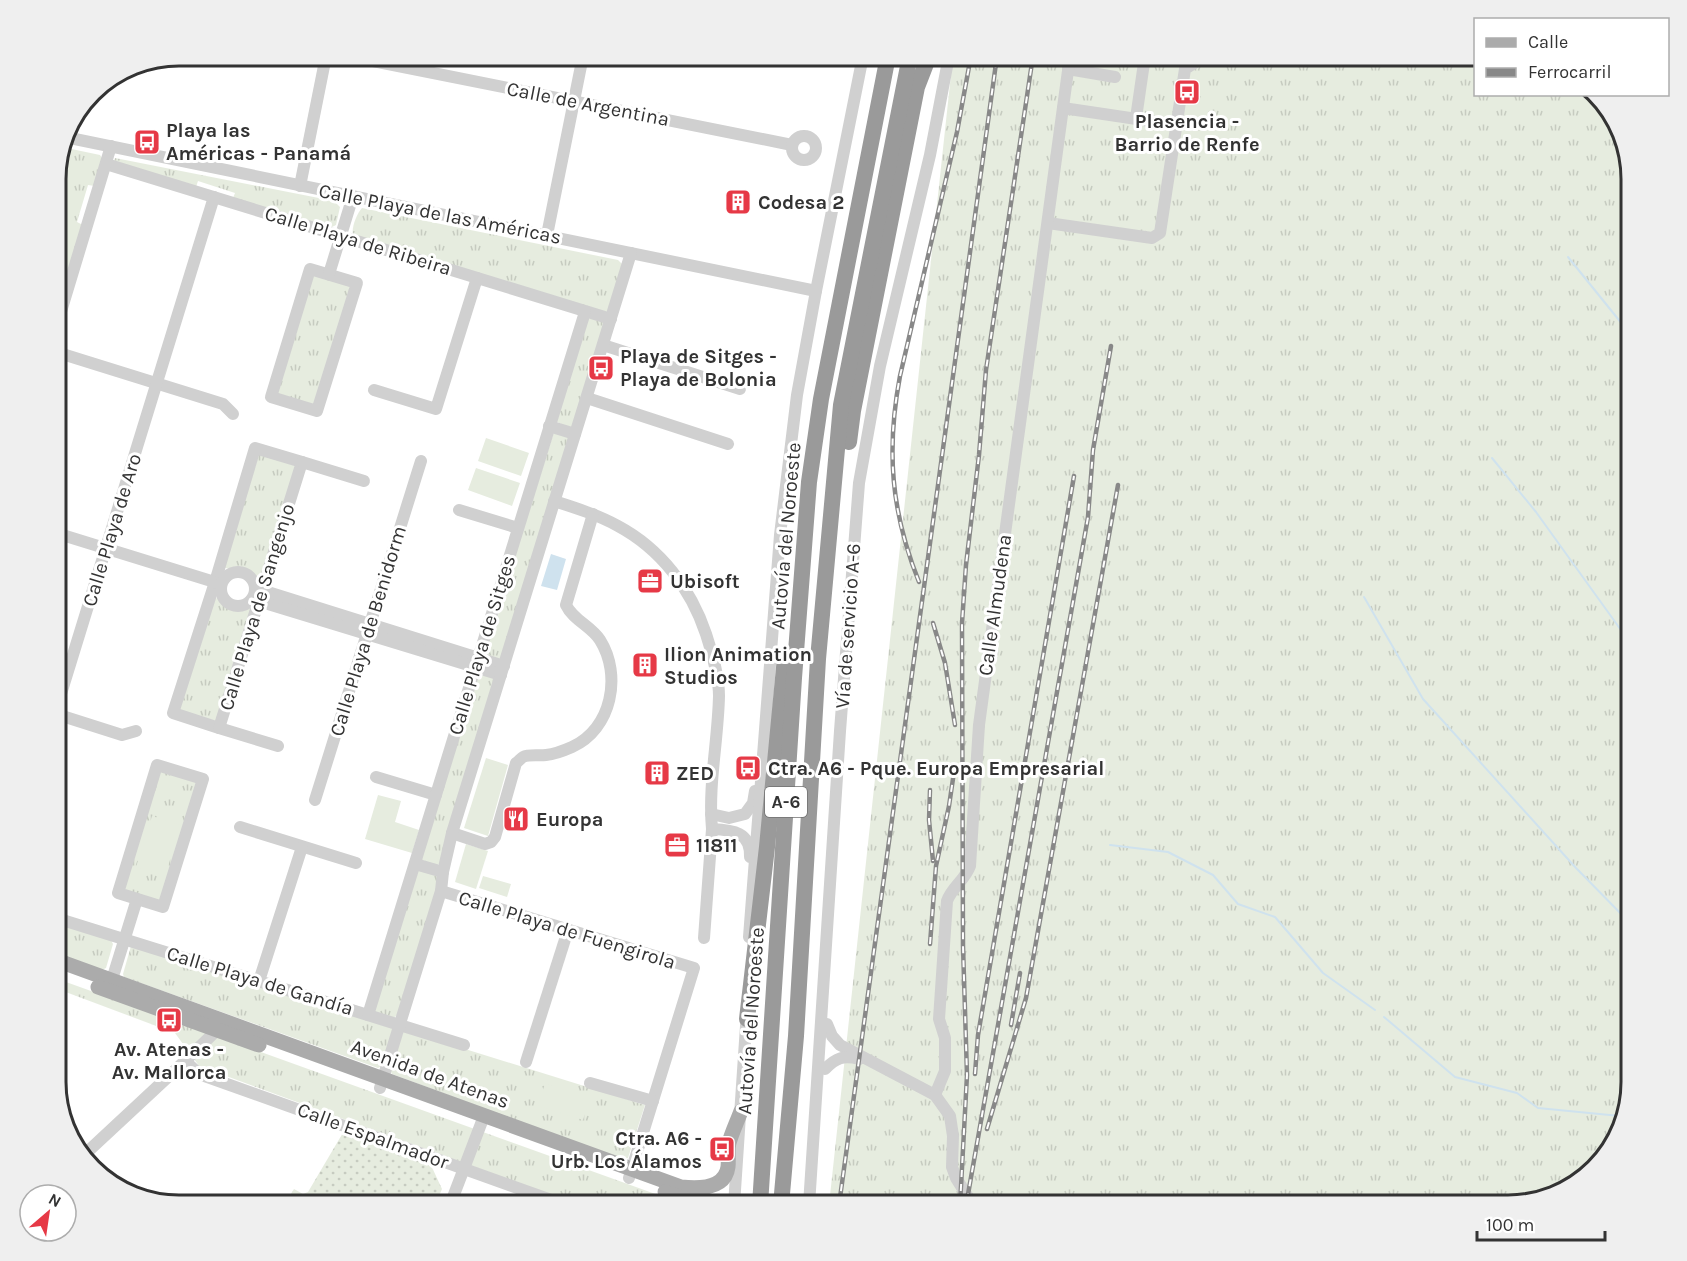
<svg xmlns="http://www.w3.org/2000/svg" width="1687" height="1261" viewBox="0 0 1687 1261" font-family="Karla,sans-serif">
	<style>
		.grass { fill: url(#grass-tufts) }
		.garden { fill: url(#garden-dots) }
		.pitch { fill: #e6ecdf }
		.water { fill: #cfe2ee }
		.lines { fill: none; stroke-linecap: round; stroke-linejoin: round }
		.stream { stroke: #cfe2ee; stroke-width: 2 }
		.minor { stroke: #d0d0d0; stroke-width: 12 }
		.major { stroke: #ababab; stroke-width: 15 }
		.highway { stroke: #9a9a9a; stroke-width: 16 }
		.rail-casing { stroke: #888; stroke-width: 4.5 }
		.rail { stroke: #fff; stroke-width: 2; stroke-dasharray: 7; stroke-linecap: butt }
		.labels { text-anchor: middle; dominant-baseline: central; stroke-width: 6; stroke-linejoin: round; paint-order: stroke }
		.shield { fill: #fff; stroke: #707070; stroke-width: 1.5 }
		.shield-label { font-size: 18px; font-weight: bold; fill: #333 }
		.street-label { font-size: 20px; fill: #333; stroke: #fff }
		.poi-label { font-size: 20px; font-weight: bold; fill: #333; stroke: #fff; text-anchor: start }
		.rim { fill: none; stroke: #333; stroke-width: 3 }
	</style>
	<defs>
		<pattern id="grass-tufts" width="24" height="20" patternUnits="userSpaceOnUse" patternTransform="scale(1.5)"><rect width="24" height="20" fill="#e6ecdf"/><path d="M3 7l-1-3M5 7V3M7 7l1-3M15 17l-1-3M17 17v-4M19 17l1-3" fill="none" stroke="#c6cbc0"/></pattern>
		<pattern id="garden-dots" width="8" height="8" patternUnits="userSpaceOnUse" patternTransform="scale(1.5)"><rect width="8" height="8" fill="#e6ecdf"/><path d="M2 2h.1M6 6h.1" fill="none" stroke="#c6cbc0" stroke-width="1.8" stroke-linecap="round"/></pattern>
	</defs>
	<rect width="100%" height="100%" fill="#fff"/>
	<!-- grass -->
	<g class="grass">
		<polygon points="953,56 1475,56 1476,94 1594,95 1619,125 1631,179 1631,1082 1606,1157 1562,1193 1508,1205 829,1205"/>
		<polygon points="62,147 100,155 102,158 95,186 88,185 77,222 83,225 64,288 58,286 56,292 56,170"/>
		<polygon points="115,158 334,201 340,207 336,225 330,228 233,198 235,193 198,181 196,187 114,161"/>
		<path d="M 362,208 L 618,260 L 622,264 L 609,310 L 604,313 L 353,235 C 351,228 357,213 362,208 Z"/>
		<polygon points="314,274 351,286 313,406 277,395"/>
		<polygon points="587,318 603,320 605,325 574,427 570,428 555,421"/>
		<polygon points="554,432 568,436 570,439 503,657 498,659 486,656 484,652"/>
		<path d="M 259,454 L 296,466 L 261,579 L 257,579 C 244,563 240,571 224,568 Z"/>
		<path d="M 217,598 C 227,609 234,612 249,607 L 251,610 L 216,721 L 179,711 L 215,599 Z"/>
		<polygon points="480,674 493,678 495,681 440,863 436,866 422,861 421,857 478,676"/>
		<polygon points="160,770 198,782 161,902 123,891"/>
		<polygon points="420,869 438,875 441,881 397,1015 393,1019 375,1013 374,1008 416,872"/>
		<polygon points="56,923 111,940 113,944 106,968 102,970 56,953"/>
		<polygon points="131,946 391,1026 393,1030 382,1066 378,1068 124,977 123,974"/>
		<polygon points="66,982 686,1205 578,1205 199,1066 175,1033 63,991"/>
		<polygon points="404,1030 645,1105 628,1158 622,1160 392,1074 390,1070"/>
	</g>
	<!-- garden -->
	<polygon class="garden" points="344,1131 430,1163 442,1189 435,1205 284,1205 294,1189 303,1194 308,1192"/>
	<!-- pitch -->
	<g class="pitch">
		<polygon points="486,438 529,453 521,476 478,461"/>
		<polygon points="476,468 520,483 512,506 468,490"/>
		<polygon points="486,758 508,765 488,836 464,828"/>
		<polygon points="378,795 401,801 395,822 419,830 412,853 365,839"/>
		<polygon points="152,816 181,825 165,876 136,867"/>
		<polygon points="466,844 488,851 476,889 455,882"/>
		<polygon points="483,876 511,884 507,897 479,888"/>
		<polygon points="545,1083 590,1098 583,1120 538,1106"/>
	</g>
	<!-- water -->
	<polygon class="water" points="551,554 566,559 557,590 541,586"/>
	<g class="lines">
		<!-- stream -->
		<g class="stream">
			<polyline points="1568,257 1631,335"/>
			<polyline points="1492,458 1536,512 1631,644"/>
			<polyline points="1364,597 1423,699 1576,868 1631,924"/>
			<polyline points="1110,845 1168,852 1213,875 1238,904 1275,917 1323,973 1375,1010"/>
			<polyline points="1384,1017 1455,1077 1517,1093 1538,1108 1620,1116"/>
		</g>
		<!-- minor -->
		<g class="minor">
			<polyline points="348,56 792,145"/>
			<polyline points="1068,69 1115,77"/>
			<polyline points="1063,108 1177,125"/>
			<polyline points="1136,118 1145,56"/>
			<circle cx="804" cy="148" r="12"/>
			<polyline points="65,137 816,291"/>
			<polyline points="106,164 611,319"/>
			<polyline points="300,186 326,56"/>
			<polyline points="1048,223 1152,238 1160,233 1185,69 1205,56"/>
			<polyline points="547,235 583,56"/>
			<polygon points="310,269 357,283 317,411 271,397"/>
			<polyline points="329,274 353,196"/>
			<polyline points="56,328 111,146"/>
			<polyline points="603,345 740,389"/>
			<polyline points="56,352 223,404 233,414"/>
			<polyline points="374,390 436,409 477,278"/>
			<polyline points="587,398 728,444"/>
			<polyline points="549,426 575,434"/>
			<polygon points="255,448 302,462 219,728 173,713 215,582"/>
			<polyline points="302,462 364,481"/>
			<path d="M 554,501 C 576,508 598,515 618,526 C 661,549 691,589 706,634 C 712,653 719,676 719,696 C 718,741 708,785 712,829 L 704,938"/>
			<polyline points="459,510 518,528"/>
			<polyline points="56,533 221,584"/>
			<circle cx="238" cy="589" r="17"/>
			<polyline points="255,588 504,666"/>
			<polyline points="252,599 501,675"/>
			<polyline points="56,710 214,197"/>
			<polyline points="56,714 122,735 136,731"/>
			<polyline points="219,728 278,746"/>
			<polygon points="157,765 203,779 163,907 118,893"/>
			<polyline points="376,777 436,795"/>
			<polyline points="315,800 421,461"/>
			<polyline points="711,814 729,818 745,814 753,803 755,791"/>
			<polyline points="240,827 356,863"/>
			<path d="M 712,829 C 733,830 751,832 750,857"/>
			<path d="M 452,833 L 485,844 L 491,842 L 495,837 L 516,763 C 519,761 521,758 523,757 C 529,754 539,756 546,755 C 556,754 563,751 572,747 C 612,729 622,675 600,640 C 591,626 573,620 566,605 L 593,514"/>
			<polyline points="415,864 443,872"/>
			<polyline points="441,891 694,968 629,1178"/>
			<polyline points="56,918 464,1045"/>
			<polyline points="749,937 780,535 797,395 816,291 863,56"/>
			<polyline points="259,981 302,847"/>
			<polyline points="110,986 137,899"/>
			<polyline points="368,1015 585,312"/>
			<polyline points="827,1024 832,1036 840,1045 935,1095 950,1116 953,1136 952,1167 956,1178 973,1205"/>
			<polyline points="185,1061 199,1074 565,1205"/>
			<polyline points="526,1062 568,930"/>
			<path d="M 825,1069 C 836,1058 843,1055 859,1059"/>
			<polyline points="590,1083 653,1101"/>
			<polyline points="380,1088 441,891 443,872 452,833 631,253"/>
			<path d="M 935,1095 L 945,1071 L 945,1038 L 939,1019 L 947,901 C 952,887 965,880 970,866 L 979,725 L 1070,56"/>
			<polyline points="84,1155 185,1061 217,1030 220,1023"/>
			<polyline points="450,1205 484,1116"/>
			<polyline points="734,1205 747,1011"/>
			<polyline points="809,1205 840,731 859,483 880,366 930,155 949,56"/>
		</g>
		<!-- major -->
		<g class="major">
			<path d="M 56,960 L 681,1187 C 699,1189 725,1189 728,1167 C 729,1159 727,1150 729,1143 C 732,1132 737,1122 741,1111"/>
			<polyline points="98,987 259,1045"/>
			<polyline points="665,1192 703,1205"/>
		</g>
		<!-- highway -->
		<g class="highway">
			<polyline points="849,442 853,411 917,87 929,56"/>
			<polyline points="747,1019 767,847 785,657"/>
			<polyline points="760,1205 794,678 809,482 821,399 888,56"/>
			<polyline points="781,1205 796,1036 818,659 841,405 910,56"/>
		</g>
		<defs>
			<g id="rail">
				<path d="M 919,582 C 891,512 886,450 900,376 L 957,132 L 971,56"/>
				<polyline points="933,623 945,663 955,725"/>
				<polyline points="930,790 929,820 933,861"/>
				<polyline points="930,944 936,866 949,806 955,765"/>
				<polyline points="1011,1025 1020,973"/>
				<polyline points="975,1074 978,1035 1074,476"/>
				<polyline points="987,1129 1026,998 1118,485"/>
				<polyline points="967,1200 1088,517 1093,450 1111,346"/>
				<polyline points="839,1205 997,56"/>
				<polyline points="960,1205 967,1075 963,946 962,623 966,565 979,455 986,370 1033,56"/>
			</g>
		</defs>
		<!-- rail casing -->
		<use href="#rail" class="rail-casing"/>
		<!-- rail -->
		<use href="#rail" class="rail"/>
	</g>
	<!-- icons -->
	<defs>
		<symbol id="bus-square" viewBox="-11 -11 22 22"><rect x="-9" y="-9" width="18" height="18" rx="4" fill="#e63946" stroke="#fff"/><path d="M-5-6H5V4H4V6H2V4H-2V6H-4V4H-5ZM-3.5-4V0h7V-4ZM-3.5 1.2v1.5H-2V1.2ZM2 1.2v1.5H3.5V1.2Z" fill="#fff"/></symbol>
		<symbol id="building-square" viewBox="-11 -11 22 22"><rect x="-9" y="-9" width="18" height="18" rx="4" fill="#e63946" stroke="#fff"/><path d="M-4-6H4V6H1V3H-1V6H-4ZM-2.5-4.3h1.7v1.8h-1.7ZM.8-4.3h1.7v1.8H.8ZM-2.5-1h1.7V.8h-1.7ZM.8-1h1.7V.8H.8Z" fill="#fff"/></symbol>
		<symbol id="office-square" viewBox="-11 -11 22 22"><rect x="-9" y="-9" width="18" height="18" rx="4" fill="#e63946" stroke="#fff"/><path d="M-6-3h4V-5.5h4V-3h4V5H-6ZM-1-4.5V-3h2v-1.5ZM-6 0V1H6V0Z" fill="#fff"/></symbol>
		<symbol id="restaurant-square" viewBox="-11 -11 22 22"><rect x="-9" y="-9" width="18" height="18" rx="4" fill="#e63946" stroke="#fff"/><path d="M-5-6h1v4h1v-4h1v4h1v-4h1v5L-1.5 .5V6h-2V.5L-5-1ZM5-6V6H3V1.5H1.5Q1.5-4 5-6Z" fill="#fff"/></symbol>
	</defs>
	<g fill-rule="evenodd">
		<use href="#bus-square" x="1172" y="77" width="30" height="30"/>
		<use href="#bus-square" x="132" y="127" width="30" height="30"/>
		<use href="#building-square" x="723" y="187" width="30" height="30"/>
		<use href="#bus-square" x="586" y="353" width="30" height="30"/>
		<use href="#office-square" x="635" y="566" width="30" height="30"/>
		<use href="#building-square" x="630" y="650" width="30" height="30"/>
		<use href="#bus-square" x="733" y="753" width="30" height="30"/>
		<use href="#building-square" x="642" y="758" width="30" height="30"/>
		<use href="#restaurant-square" x="501" y="804" width="30" height="30"/>
		<use href="#office-square" x="662" y="830" width="30" height="30"/>
		<use href="#bus-square" x="154" y="1005" width="30" height="30"/>
		<use href="#bus-square" x="707" y="1134" width="30" height="30"/>
	</g>
	<g class="labels">
		<!-- shield labels -->
		<rect class="shield" x="765" y="787" width="42" height="30" rx="4.5"/>
		<g class="shield-label">
			<text x="786" y="802">A-6</text>
		</g>
		<!-- street labels -->
		<g class="street-label">
			<text transform="translate(588 104) rotate(11)">Calle de Argentina</text>
			<text transform="translate(440 214) rotate(11)">Calle Playa de las Américas</text>
			<text transform="translate(358 241) rotate(17)">Calle Playa de Ribeira</text>
			<text transform="translate(112 530) rotate(-73)">Calle Playa de Aro</text>
			<text transform="translate(786 536) rotate(-85)">Autovía del Noroeste</text>
			<text transform="translate(995 605) rotate(-82)">Calle Almudena</text>
			<text transform="translate(257 607) rotate(-73)">Calle Playa de Sangenjo</text>
			<text transform="translate(848 626) rotate(-86)">Vía de servicio A-6</text>
			<text transform="translate(368 631) rotate(-73)">Calle Playa de Benidorm</text>
			<text transform="translate(482 645) rotate(-73)">Calle Playa de Sitges</text>
			<text transform="translate(567 930) rotate(17)">Calle Playa de Fuengirola</text>
			<text transform="translate(260 981) rotate(17)">Calle Playa de Gandía</text>
			<text transform="translate(751 1021) rotate(-86)">Autovía del Noroeste</text>
			<text transform="translate(430 1074) rotate(20)">Avenida de Atenas</text>
			<text transform="translate(373 1136) rotate(20)">Calle Espalmador</text>
		</g>
		<!-- poi labels -->
		<g class="poi-label">
			<text x="1187" y="121" text-anchor="middle">Plasencia -<tspan x="1187" dy="23">Barrio de Renfe</tspan></text>
			<text x="166" y="130">Playa las<tspan x="166" dy="23">Américas - Panamá</tspan></text>
			<text x="758" y="202">Codesa 2</text>
			<text x="620" y="356">Playa de Sitges -<tspan x="620" dy="23">Playa de Bolonia</tspan></text>
			<text x="670" y="581">Ubisoft</text>
			<text x="664" y="654">Ilion Animation<tspan x="664" dy="23">Studios</tspan></text>
			<text x="768" y="768">Ctra. A6 - Pque. Europa Empresarial</text>
			<text x="676" y="773">ZED</text>
			<text x="536" y="819">Europa</text>
			<text x="696" y="845">11811</text>
			<text x="169" y="1049" text-anchor="middle">Av. Atenas -<tspan x="169" dy="23">Av. Mallorca</tspan></text>
			<text x="702" y="1138" text-anchor="end">Ctra. A6 -<tspan x="702" dy="23">Urb. Los Álamos</tspan></text>
		</g>
	</g>
	<!-- crop -->
	<path d="M0 0H1687V1261H0ZM179 66H1508A113 113 0 0 1 1621 179V1082A113 113 0 0 1 1508 1195H179A113 113 0 0 1 66 1082V179A113 113 0 0 1 179 66Z" fill="#efefef" fill-rule="evenodd"/>
	<path class="rim" d="M179 66H1508A113 113 0 0 1 1621 179V1082A113 113 0 0 1 1508 1195H179A113 113 0 0 1 66 1082V179A113 113 0 0 1 179 66Z"/>
	<!-- legend -->
	<rect x="1474" y="18" width="195" height="78" fill="#ffffff" stroke="#adadad" stroke-width="1.5"/>
	<rect x="1486" y="38" width="30" height="9" fill="#ababab" stroke="#adadad" stroke-width="1.5"/>
	<text x="1528" y="48" font-size="18" fill="#333333">Calle</text>
	<rect x="1486" y="68" width="30" height="9" fill="#888888" stroke="#adadad" stroke-width="1.5"/>
	<text x="1528" y="78" font-size="18" fill="#333333">Ferrocarril</text>
	<!-- north arrow -->
	<g transform="translate(48 1213) rotate(29)"><circle r="28" fill="#ffffff" stroke="#adadad" stroke-width="1.5"/>
	<path d="M0-4.5L10 22L0 15L-10 22Z" fill="#e63946"/>
	<text y="-9" font-size="16" font-weight="bold" text-anchor="middle" fill="#333333">N</text>
	</g>
	<!-- scale -->
	<path d="M1477 1231v9h128v-9" fill="none" stroke="#333333" stroke-width="3"/>
	<text x="1486" y="1231" font-size="18" fill="#333333" stroke="#ffffff" stroke-width="4.5" paint-order="stroke">100 m</text>
</svg>
